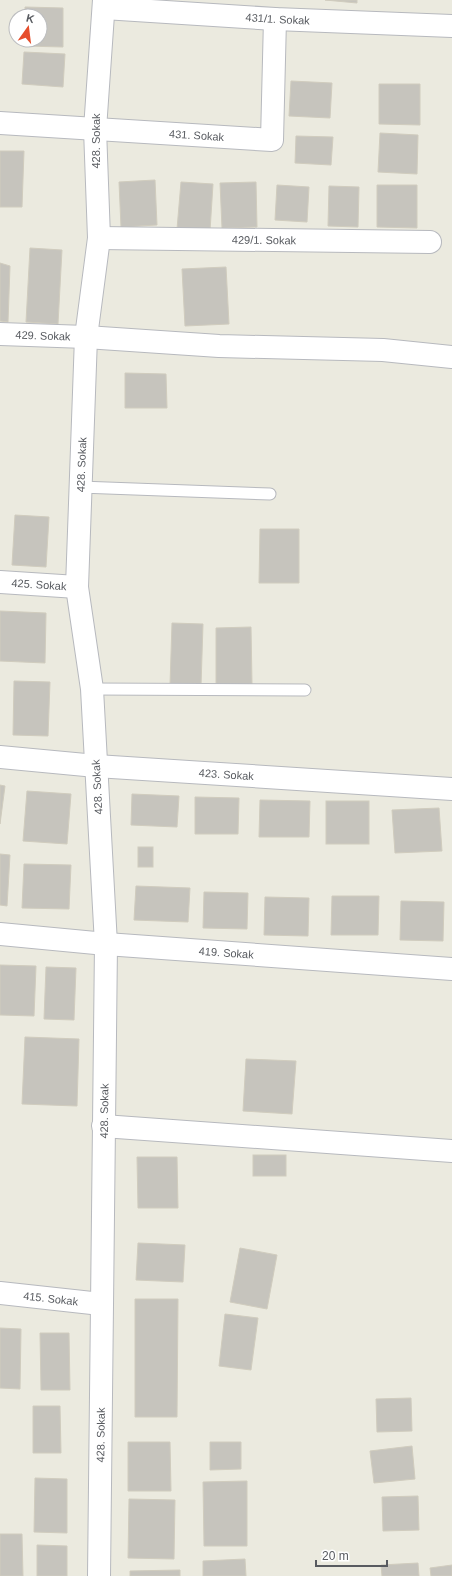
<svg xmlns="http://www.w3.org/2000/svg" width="452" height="1576" viewBox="0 0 452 1576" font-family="Arial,sans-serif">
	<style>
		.building { fill: #c6c4bd; stroke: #d0ccbe }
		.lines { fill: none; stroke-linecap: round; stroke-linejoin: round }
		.lane-casing { stroke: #b7b9be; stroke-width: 13 }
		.street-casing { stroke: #b7b9be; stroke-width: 24 }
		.lane { stroke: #fff; stroke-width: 11 }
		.street { stroke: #fff; stroke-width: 22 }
		.labels { text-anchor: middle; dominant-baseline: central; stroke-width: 3.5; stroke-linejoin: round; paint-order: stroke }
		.street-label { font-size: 11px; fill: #585b60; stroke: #fff }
	</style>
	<rect width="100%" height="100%" fill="#ebeadf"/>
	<!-- building -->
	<g class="building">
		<polygon points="325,0 357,0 357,3"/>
		<polygon points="25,7 63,8 63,47 25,46 25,40 40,40 40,16 25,16"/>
		<polygon points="24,52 65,54 63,87 22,84"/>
		<polygon points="291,81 332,83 330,118 289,116"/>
		<polygon points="379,84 420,84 420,125 379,124"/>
		<polygon points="380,133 418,135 417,174 378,172"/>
		<polygon points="296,136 333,137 331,165 295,163"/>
		<polygon points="0,151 24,151 22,207 0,207"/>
		<polygon points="155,180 157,225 121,227 119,182"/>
		<polygon points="181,182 213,184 210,231 177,229"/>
		<polygon points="256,182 257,227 222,228 220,183"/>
		<polygon points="277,185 309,187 307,222 275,220"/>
		<polygon points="377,185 417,185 417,228 377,227"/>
		<polygon points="329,186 359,187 358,227 328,226"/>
		<polygon points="30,248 62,250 58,324 26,322"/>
		<polygon points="0,263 10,266 8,322 0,321"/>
		<polygon points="226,267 229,324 185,326 182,269"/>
		<polygon points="125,373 166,374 167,408 125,408"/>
		<polygon points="15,515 49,517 46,567 12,565"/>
		<polygon points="260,529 299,529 299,583 259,583"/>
		<polygon points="0,611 46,613 45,663 0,661"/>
		<polygon points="172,623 203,624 201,686 170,685"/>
		<polygon points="251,627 252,684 216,685 216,628"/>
		<polygon points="14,681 50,682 48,736 13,735"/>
		<polygon points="0,785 5,786 0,824"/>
		<polygon points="27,791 71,794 67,844 23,841"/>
		<polygon points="132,794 179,796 177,827 131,825"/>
		<polygon points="195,797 239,798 238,834 195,834"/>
		<polygon points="260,800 310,801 309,837 259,837"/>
		<rect x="326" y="801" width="43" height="43"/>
		<polygon points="439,808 442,851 395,853 392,810"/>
		<rect x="138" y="847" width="15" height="20"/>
		<polygon points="0,854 10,855 7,906 0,905"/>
		<polygon points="24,864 71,865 69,909 22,908"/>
		<polygon points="136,886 190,888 188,922 134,920"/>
		<polygon points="204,892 248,893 247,929 203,928"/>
		<polygon points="332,896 379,896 378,935 331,935"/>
		<polygon points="265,897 309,898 308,936 264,935"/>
		<polygon points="401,901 444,902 443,941 400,940"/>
		<polygon points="0,965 36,966 34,1016 0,1015"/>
		<polygon points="46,967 76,968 74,1020 44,1019"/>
		<polygon points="25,1037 79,1039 77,1106 22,1104"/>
		<polygon points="246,1059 296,1061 292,1114 243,1111"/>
		<rect x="253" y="1155" width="33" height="21"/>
		<polygon points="137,1157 177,1157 178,1208 138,1208"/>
		<polygon points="138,1243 185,1245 183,1282 136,1280"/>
		<polygon points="240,1248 277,1255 267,1309 230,1302"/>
		<polygon points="135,1299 178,1299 177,1417 135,1417"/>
		<polygon points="225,1314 258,1318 251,1370 219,1366"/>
		<polygon points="0,1328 21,1329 20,1389 0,1388"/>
		<polygon points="40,1333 69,1333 70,1390 41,1390"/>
		<polygon points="411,1398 412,1431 377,1432 376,1399"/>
		<polygon points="33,1406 60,1406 61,1453 33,1453"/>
		<polygon points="128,1442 170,1442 171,1491 128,1491"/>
		<polygon points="210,1442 241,1442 241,1469 210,1470"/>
		<polygon points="412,1446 415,1479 374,1483 370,1451"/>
		<polygon points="35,1478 67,1479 67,1533 34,1532"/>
		<polygon points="247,1481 247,1546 204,1546 203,1482"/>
		<polygon points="418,1496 419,1530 383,1531 382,1497"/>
		<polygon points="129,1499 175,1500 174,1559 128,1558"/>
		<polygon points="0,1534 22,1534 23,1576 0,1576"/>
		<polygon points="37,1545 67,1546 67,1576 37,1576"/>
		<polygon points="245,1559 246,1576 203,1576 203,1561"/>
		<polygon points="418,1563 419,1576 382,1576 381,1565"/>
		<polygon points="452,1565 452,1576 431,1576 430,1568"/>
		<polygon points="180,1570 180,1576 130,1576 130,1571"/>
	</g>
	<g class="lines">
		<defs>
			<g id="lane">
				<polyline points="80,487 270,494"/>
				<polyline points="92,689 305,690"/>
			</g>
			<g id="street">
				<path id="s1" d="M 104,8 L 275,19 L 452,26"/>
				<path id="s2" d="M 0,123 L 272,140 L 275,19"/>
				<path id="s3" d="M 99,238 L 430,242"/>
				<path id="s4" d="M 0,334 L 86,337 L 219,346 L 383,350 L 452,357"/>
				<path id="s5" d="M 0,582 L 77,587"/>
				<path id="s6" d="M 0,757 L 96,766 L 452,789"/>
				<path id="s7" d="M 0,934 L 106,944 L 452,969"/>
				<polyline points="103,1126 452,1151"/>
				<path id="s8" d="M 0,1293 L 101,1304"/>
				<path id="s9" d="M 99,1576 L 106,944 L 92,689 L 77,587 L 86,337 L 99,238 L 95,129 L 104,0"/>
			</g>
		</defs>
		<!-- lane casing -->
		<use href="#lane" class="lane-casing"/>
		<!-- street casing -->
		<use href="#street" class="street-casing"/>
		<!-- lane -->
		<use href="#lane" class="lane"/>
		<!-- street -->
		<use href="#street" class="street"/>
	</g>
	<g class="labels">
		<!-- street labels -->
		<g class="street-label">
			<text stroke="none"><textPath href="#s1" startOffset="174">431/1. Sokak</textPath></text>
			<text stroke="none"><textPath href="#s2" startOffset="197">431. Sokak</textPath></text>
			<text transform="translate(96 141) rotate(-90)">428. Sokak</text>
			<text stroke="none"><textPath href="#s3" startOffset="165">429/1. Sokak</textPath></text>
			<text stroke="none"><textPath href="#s4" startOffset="43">429. Sokak</textPath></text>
			<text stroke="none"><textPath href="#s9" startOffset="1113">428. Sokak</textPath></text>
			<text stroke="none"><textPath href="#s5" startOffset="39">425. Sokak</textPath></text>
			<text stroke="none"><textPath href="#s6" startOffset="227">423. Sokak</textPath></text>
			<text transform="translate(97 787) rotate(-93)">428. Sokak</text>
			<text stroke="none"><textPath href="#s7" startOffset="227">419. Sokak</textPath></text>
			<text stroke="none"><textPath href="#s9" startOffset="465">428. Sokak</textPath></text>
			<text stroke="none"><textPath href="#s8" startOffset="51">415. Sokak</textPath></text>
			<text stroke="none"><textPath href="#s9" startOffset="141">428. Sokak</textPath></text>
		</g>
	</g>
	<!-- north arrow -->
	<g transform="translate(28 28) rotate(14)"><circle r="19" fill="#ffffff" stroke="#bcbdbf"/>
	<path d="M0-3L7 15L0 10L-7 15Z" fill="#e64d2b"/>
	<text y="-6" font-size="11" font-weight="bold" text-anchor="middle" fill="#585b60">K</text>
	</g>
	<!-- scale -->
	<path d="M316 1560v6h71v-6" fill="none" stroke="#585b60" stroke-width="2"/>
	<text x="322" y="1560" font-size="12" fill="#585b60" stroke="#ffffff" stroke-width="3" paint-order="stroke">20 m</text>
</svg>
